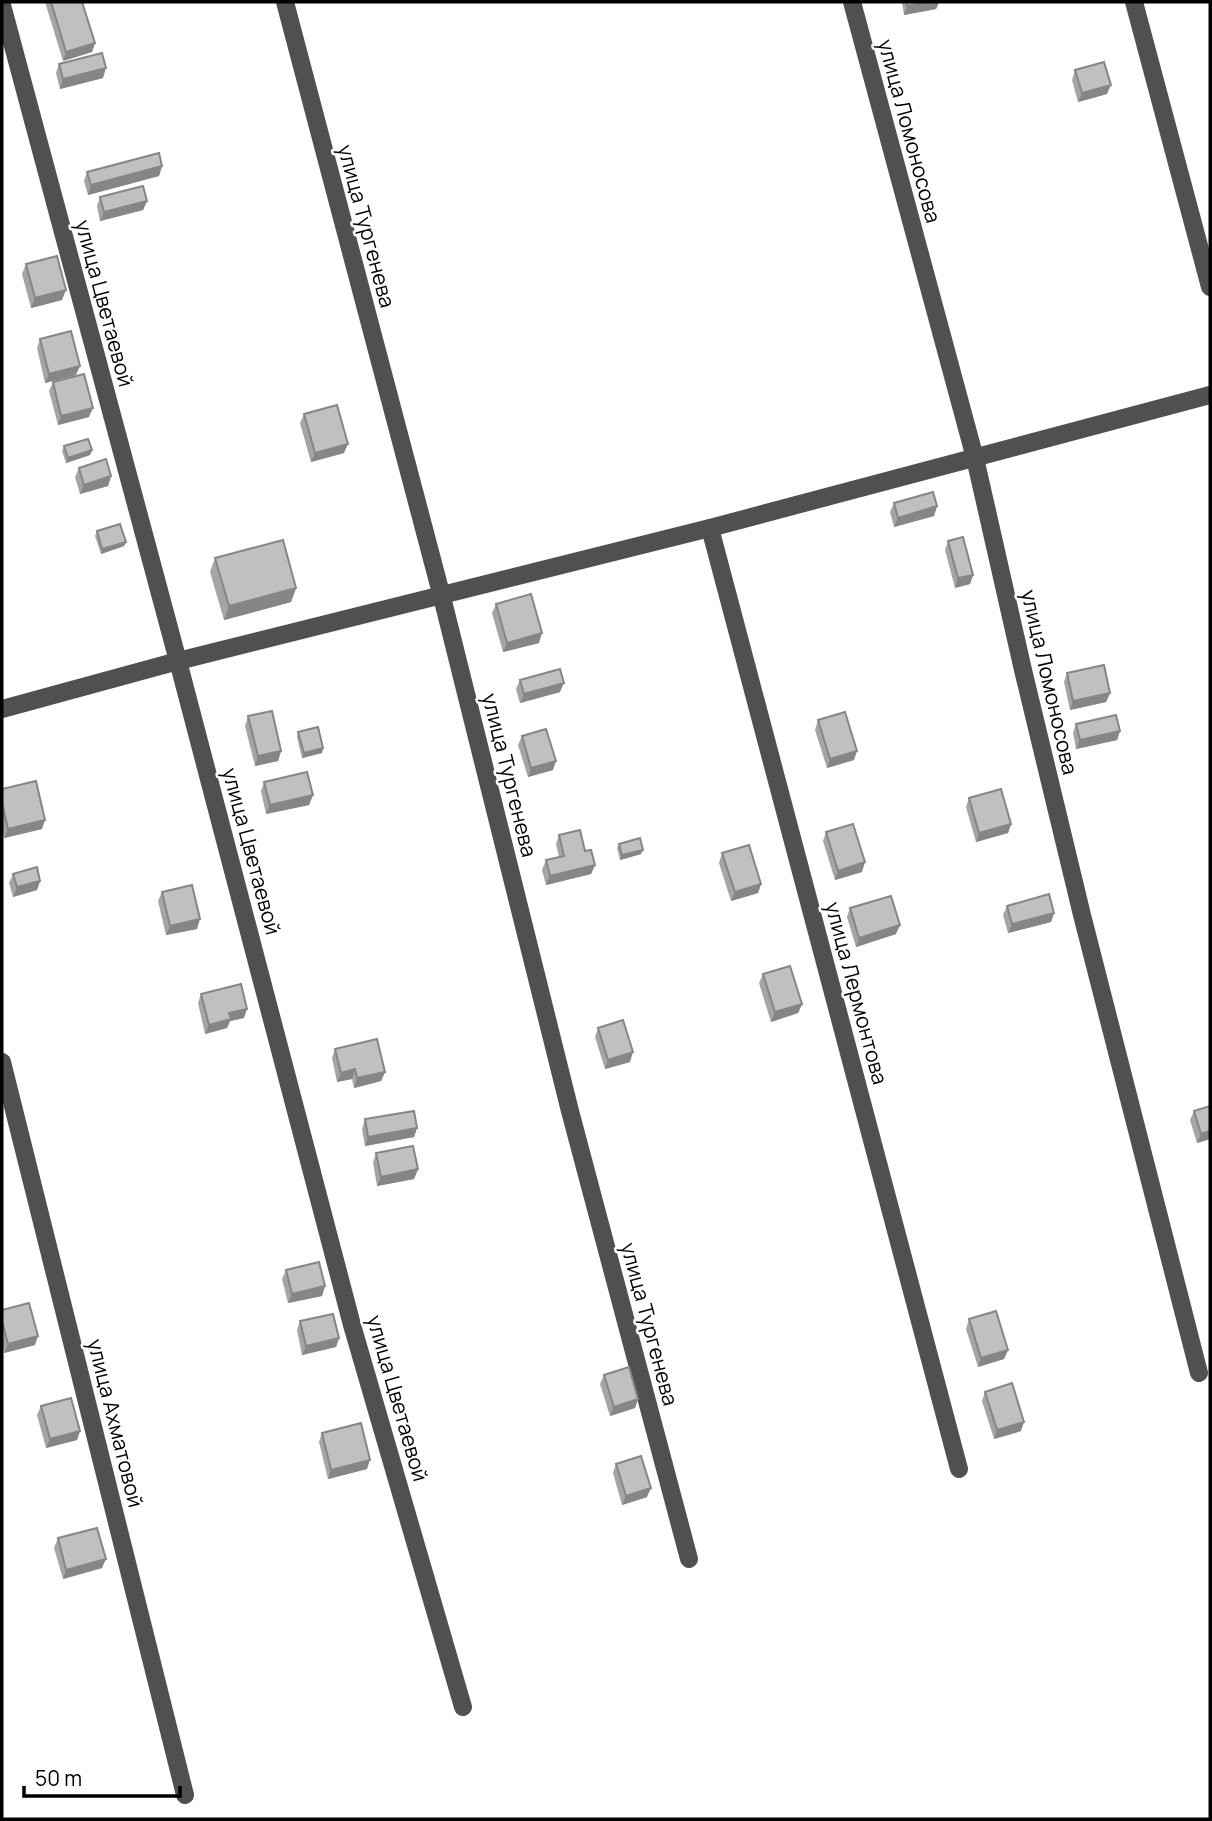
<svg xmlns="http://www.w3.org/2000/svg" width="1212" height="1821" viewBox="0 0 1212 1821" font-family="Manrope,sans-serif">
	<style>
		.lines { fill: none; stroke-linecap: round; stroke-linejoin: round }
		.minor { stroke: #505050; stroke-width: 18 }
		.wall { fill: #a5a5a5 }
		.shaded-wall { fill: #868686 }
		.building { fill: #c0c0c0; stroke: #868686; stroke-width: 2 }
		.labels { text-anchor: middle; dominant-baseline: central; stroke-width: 5; stroke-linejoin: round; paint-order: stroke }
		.street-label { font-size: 21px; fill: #000; stroke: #fff }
	</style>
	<rect width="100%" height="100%" fill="#fff"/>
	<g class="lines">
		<!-- minor -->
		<g class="minor">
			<polyline points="285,2 442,597 570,1111 689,1559"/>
			<polyline points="852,2 975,458 1023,670 1082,915 1199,1373"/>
			<polyline points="1134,2 1210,287"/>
			<polyline points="2,5 178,661 352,1325 463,1707"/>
			<polyline points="710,528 959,1469"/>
			<polyline points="2,709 178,661 710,528 1210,395"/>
			<polyline points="2,1062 185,1795"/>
		</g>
	</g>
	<!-- wall -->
	<g class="wall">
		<polygon points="45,2 82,2 95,43 92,52 63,61"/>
		<polygon points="902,2 939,2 936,9 904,15"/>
		<polygon points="59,64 103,78 60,89 56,73"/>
		<polygon points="1075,70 1107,94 1078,102 1072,80"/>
		<polygon points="162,166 159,176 88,195 84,181 87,172"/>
		<polygon points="100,197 147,201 143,210 100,221 97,206"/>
		<polygon points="26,264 62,300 31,308 22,274"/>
		<polygon points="40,339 76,375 45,383 37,348"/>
		<polygon points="53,382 89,417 58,425 49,391"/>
		<polygon points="304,414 344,453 311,462 300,423"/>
		<polygon points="64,446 92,450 90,455 66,463 62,451"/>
		<polygon points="79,468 111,476 108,486 80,494 75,477"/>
		<polygon points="894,503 937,506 934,516 894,527 890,512"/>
		<polygon points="97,531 126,542 124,546 101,554 95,536"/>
		<polygon points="948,541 973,575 970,584 955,588 945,550"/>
		<polygon points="215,558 296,588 291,602 224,620 210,572"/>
		<polygon points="496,604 539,643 503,652 492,613"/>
		<polygon points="1067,673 1110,693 1106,702 1070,710 1064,682"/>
		<polygon points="520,680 560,692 520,703 516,689"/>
		<polygon points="248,716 281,751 278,761 255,766 245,726"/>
		<polygon points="818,720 854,760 827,768 815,730"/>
		<polygon points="1076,724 1120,731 1117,740 1076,749 1073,733"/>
		<polygon points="298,732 323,748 322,753 302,758 297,737"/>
		<polygon points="522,736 553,770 528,777 518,745"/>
		<polygon points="264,782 313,795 309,805 266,814 261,791"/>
		<polygon points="2,789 42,829 4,838 2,826"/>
		<polygon points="969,798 1011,824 1008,833 976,842 966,807"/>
		<polygon points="826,832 862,872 835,880 823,841"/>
		<polygon points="559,835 585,851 595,865 591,874 546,885 542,870 546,860 559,857 556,844"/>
		<polygon points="619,844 641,854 620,860 617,848"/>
		<polygon points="722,853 761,884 758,893 731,901 719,863"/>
		<polygon points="13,874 40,881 37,890 13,897 9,883"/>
		<polygon points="162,892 197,929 166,935 158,901"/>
		<polygon points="1007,906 1054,913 1051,922 1008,933 1003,915"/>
		<polygon points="850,908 896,934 856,947 847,917"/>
		<polygon points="763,974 802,1004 798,1013 771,1022 759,983"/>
		<polygon points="201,994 244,1018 230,1021 227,1028 205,1034 198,1003"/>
		<polygon points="598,1028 630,1062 605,1069 595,1037"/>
		<polygon points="335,1049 385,1072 381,1081 354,1088 352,1079 337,1082 332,1058"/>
		<polygon points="1210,1106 1210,1139 1197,1143 1190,1120 1194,1111"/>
		<polygon points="365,1119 417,1128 414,1137 365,1146 362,1129"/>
		<polygon points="376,1153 418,1169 414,1179 377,1186 373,1162"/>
		<polygon points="286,1270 325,1286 322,1296 288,1303 282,1279"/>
		<polygon points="2,1310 35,1345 4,1353 2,1343"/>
		<polygon points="969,1319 1008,1350 1004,1359 978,1367 966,1329"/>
		<polygon points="300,1321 339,1338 336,1347 302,1355 297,1330"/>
		<polygon points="604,1375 638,1399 635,1408 610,1416 600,1384"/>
		<polygon points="985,1392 1021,1431 994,1439 982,1401"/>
		<polygon points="41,1406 80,1431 77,1440 46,1448 37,1415"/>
		<polygon points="322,1433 367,1469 328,1479 319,1442"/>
		<polygon points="616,1464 647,1497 622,1505 613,1473"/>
		<polygon points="58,1538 102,1568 63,1579 54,1548"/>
	</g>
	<!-- shaded-wall -->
	<g class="shaded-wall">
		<polygon points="928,2 939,2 936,9 904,15 907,6"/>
		<polygon points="95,43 92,52 63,61 66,52"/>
		<polygon points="106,68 103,78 60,89 63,79"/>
		<polygon points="1111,85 1107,94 1078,102 1082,93"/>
		<polygon points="162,166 159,176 88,195 91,185"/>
		<polygon points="147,201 143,210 100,221 104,212"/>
		<polygon points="66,290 62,300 31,308 35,298"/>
		<polygon points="80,366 76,375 45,383 49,374"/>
		<polygon points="93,408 89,417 58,425 61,416"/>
		<polygon points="348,444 344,453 311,462 315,453"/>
		<polygon points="92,450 90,455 66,463 68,458"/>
		<polygon points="111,476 108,486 80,494 84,485"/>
		<polygon points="937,506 934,516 894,527 898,518"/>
		<polygon points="126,542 124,546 101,554 102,549"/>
		<polygon points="973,575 970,584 955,588 958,578"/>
		<polygon points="296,588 291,602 224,620 229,606"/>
		<polygon points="542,633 539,643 503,652 507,643"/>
		<polygon points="564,683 560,692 520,703 524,694"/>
		<polygon points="1110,693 1106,702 1070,710 1073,701"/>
		<polygon points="1120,731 1117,740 1076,749 1080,740"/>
		<polygon points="323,748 322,753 302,758 304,753"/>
		<polygon points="281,751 278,761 255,766 258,756"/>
		<polygon points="857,751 854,760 827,768 830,759"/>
		<polygon points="556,761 553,770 528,777 531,768"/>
		<polygon points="313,795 309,805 266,814 270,805"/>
		<polygon points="45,820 42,829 4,838 8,829"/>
		<polygon points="1011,824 1008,833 976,842 979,833"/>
		<polygon points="643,850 641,854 620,860 622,855"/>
		<polygon points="865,862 862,872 835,880 838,871"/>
		<polygon points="595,865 591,874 546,885 550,876"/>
		<polygon points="40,881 37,890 13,897 17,887"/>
		<polygon points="761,884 758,893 731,901 735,892"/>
		<polygon points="1054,913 1051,922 1008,933 1012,924"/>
		<polygon points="200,919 197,929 166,935 170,926"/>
		<polygon points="900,925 896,934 856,947 859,938"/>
		<polygon points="802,1004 798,1013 771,1022 775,1012"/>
		<polygon points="247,1009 244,1018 230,1021 227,1028 205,1034 209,1025 229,1013"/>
		<polygon points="633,1052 630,1062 605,1069 608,1060"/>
		<polygon points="355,1069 352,1079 337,1082 341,1073"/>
		<polygon points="385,1072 381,1081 354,1088 357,1078"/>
		<polygon points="417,1128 414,1137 365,1146 368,1137"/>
		<polygon points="1210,1131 1210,1139 1197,1143 1201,1134"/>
		<polygon points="418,1169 414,1179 377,1186 381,1177"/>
		<polygon points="325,1286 322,1296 288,1303 292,1294"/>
		<polygon points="38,1336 35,1345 4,1353 8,1344"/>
		<polygon points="339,1338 336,1347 302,1355 306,1346"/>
		<polygon points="1008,1350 1004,1359 978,1367 981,1358"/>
		<polygon points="638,1399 635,1408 610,1416 614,1407"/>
		<polygon points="1024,1422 1021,1431 994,1439 997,1430"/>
		<polygon points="80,1431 77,1440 46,1448 50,1439"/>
		<polygon points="370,1460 367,1469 328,1479 331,1470"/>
		<polygon points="651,1488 647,1497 622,1505 626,1496"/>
		<polygon points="106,1559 102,1568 63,1579 66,1570"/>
	</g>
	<!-- building -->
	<g class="building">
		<polygon points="51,2 82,2 95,43 66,52"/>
		<polygon points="907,2 928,2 907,6"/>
		<polygon points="102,53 106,68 63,79 59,64"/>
		<polygon points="1104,62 1111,85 1082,93 1075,70"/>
		<polygon points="159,153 162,166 91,185 87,172"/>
		<polygon points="143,186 147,201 104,212 100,197"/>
		<polygon points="57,256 66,290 35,298 26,264"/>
		<polygon points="71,331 80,366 49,374 40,339"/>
		<polygon points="84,374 93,408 61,416 53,382"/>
		<polygon points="337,405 348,444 315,453 304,414"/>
		<polygon points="88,439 92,450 68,458 64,446"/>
		<polygon points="106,459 111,476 84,485 79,468"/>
		<polygon points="933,492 937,506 898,518 894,503"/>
		<polygon points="120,524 126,542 102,549 97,531"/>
		<polygon points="963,537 973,575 958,578 948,541"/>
		<polygon points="283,540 296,588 229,606 215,558"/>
		<polygon points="531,594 542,633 507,643 496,604"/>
		<polygon points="1104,665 1110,693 1073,701 1067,673"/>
		<polygon points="560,669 564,683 524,694 520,680"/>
		<polygon points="272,711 281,751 258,756 248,716"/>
		<polygon points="845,712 857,751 830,759 818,720"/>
		<polygon points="1116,715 1120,731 1080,740 1076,724"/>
		<polygon points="318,727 323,748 304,753 298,732"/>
		<polygon points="546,729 556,761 531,768 522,736"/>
		<polygon points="307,772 313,795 270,805 264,782"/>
		<polygon points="36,781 45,820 8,829 2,803 2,789"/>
		<polygon points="1001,789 1011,824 979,833 969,798"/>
		<polygon points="853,824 865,862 838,871 826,832"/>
		<polygon points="580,830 585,851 591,850 595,865 550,876 546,860 564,856 559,835"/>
		<polygon points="640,838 643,850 622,855 619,844"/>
		<polygon points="749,845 761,884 735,892 722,853"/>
		<polygon points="37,867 40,881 17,887 13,874"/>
		<polygon points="192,885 200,919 170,926 162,892"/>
		<polygon points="1049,894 1054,913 1012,924 1007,906"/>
		<polygon points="891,896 900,925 859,938 850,908"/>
		<polygon points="790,966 802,1004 775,1012 763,974"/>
		<polygon points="241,984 247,1009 229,1013 231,1019 209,1025 201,994"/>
		<polygon points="623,1020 633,1052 608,1060 598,1028"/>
		<polygon points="377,1039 385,1072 357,1078 355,1069 341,1073 335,1049"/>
		<polygon points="1210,1106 1210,1131 1201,1134 1194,1111"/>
		<polygon points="414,1111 417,1128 368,1137 365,1119"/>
		<polygon points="413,1146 418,1169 381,1177 376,1153"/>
		<polygon points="319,1262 325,1286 292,1294 286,1270"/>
		<polygon points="29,1303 38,1336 8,1344 2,1321 2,1310"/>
		<polygon points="996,1311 1008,1350 981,1358 969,1319"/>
		<polygon points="333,1314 339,1338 306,1346 300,1321"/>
		<polygon points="629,1367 638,1399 614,1407 604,1375"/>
		<polygon points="1012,1383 1024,1422 997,1430 985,1392"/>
		<polygon points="71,1398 80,1431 50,1439 41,1406"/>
		<polygon points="361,1423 370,1460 331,1470 322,1433"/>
		<polygon points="641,1456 651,1488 626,1496 616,1464"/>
		<polygon points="97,1528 106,1559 66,1570 58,1538"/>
	</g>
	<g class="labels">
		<!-- street labels -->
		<g class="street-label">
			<text transform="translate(910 131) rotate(75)">улица Ломоносова</text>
			<text transform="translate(367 226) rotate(75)">улица Тургенева</text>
			<text transform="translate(105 303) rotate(75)">улица Цветаевой</text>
			<text transform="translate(1050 682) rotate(77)">улица Ломоносова</text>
			<text transform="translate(510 775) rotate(76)">улица Тургенева</text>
			<text transform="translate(252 851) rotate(75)">улица Цветаевой</text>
			<text transform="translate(857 993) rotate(75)">улица Лермонтова</text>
			<text transform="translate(650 1324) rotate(75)">улица Тургенева</text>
			<text transform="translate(398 1398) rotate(74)">улица Цветаевой</text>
			<text transform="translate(116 1423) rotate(76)">улица Ахматовой</text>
		</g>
	</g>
	<!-- border -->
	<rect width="1212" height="1821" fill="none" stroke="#000000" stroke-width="7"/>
	<!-- scale -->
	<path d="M24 1786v10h156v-10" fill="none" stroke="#000000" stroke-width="3.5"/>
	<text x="35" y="1786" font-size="21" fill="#000000" stroke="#ffffff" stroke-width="5" paint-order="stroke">50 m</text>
</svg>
